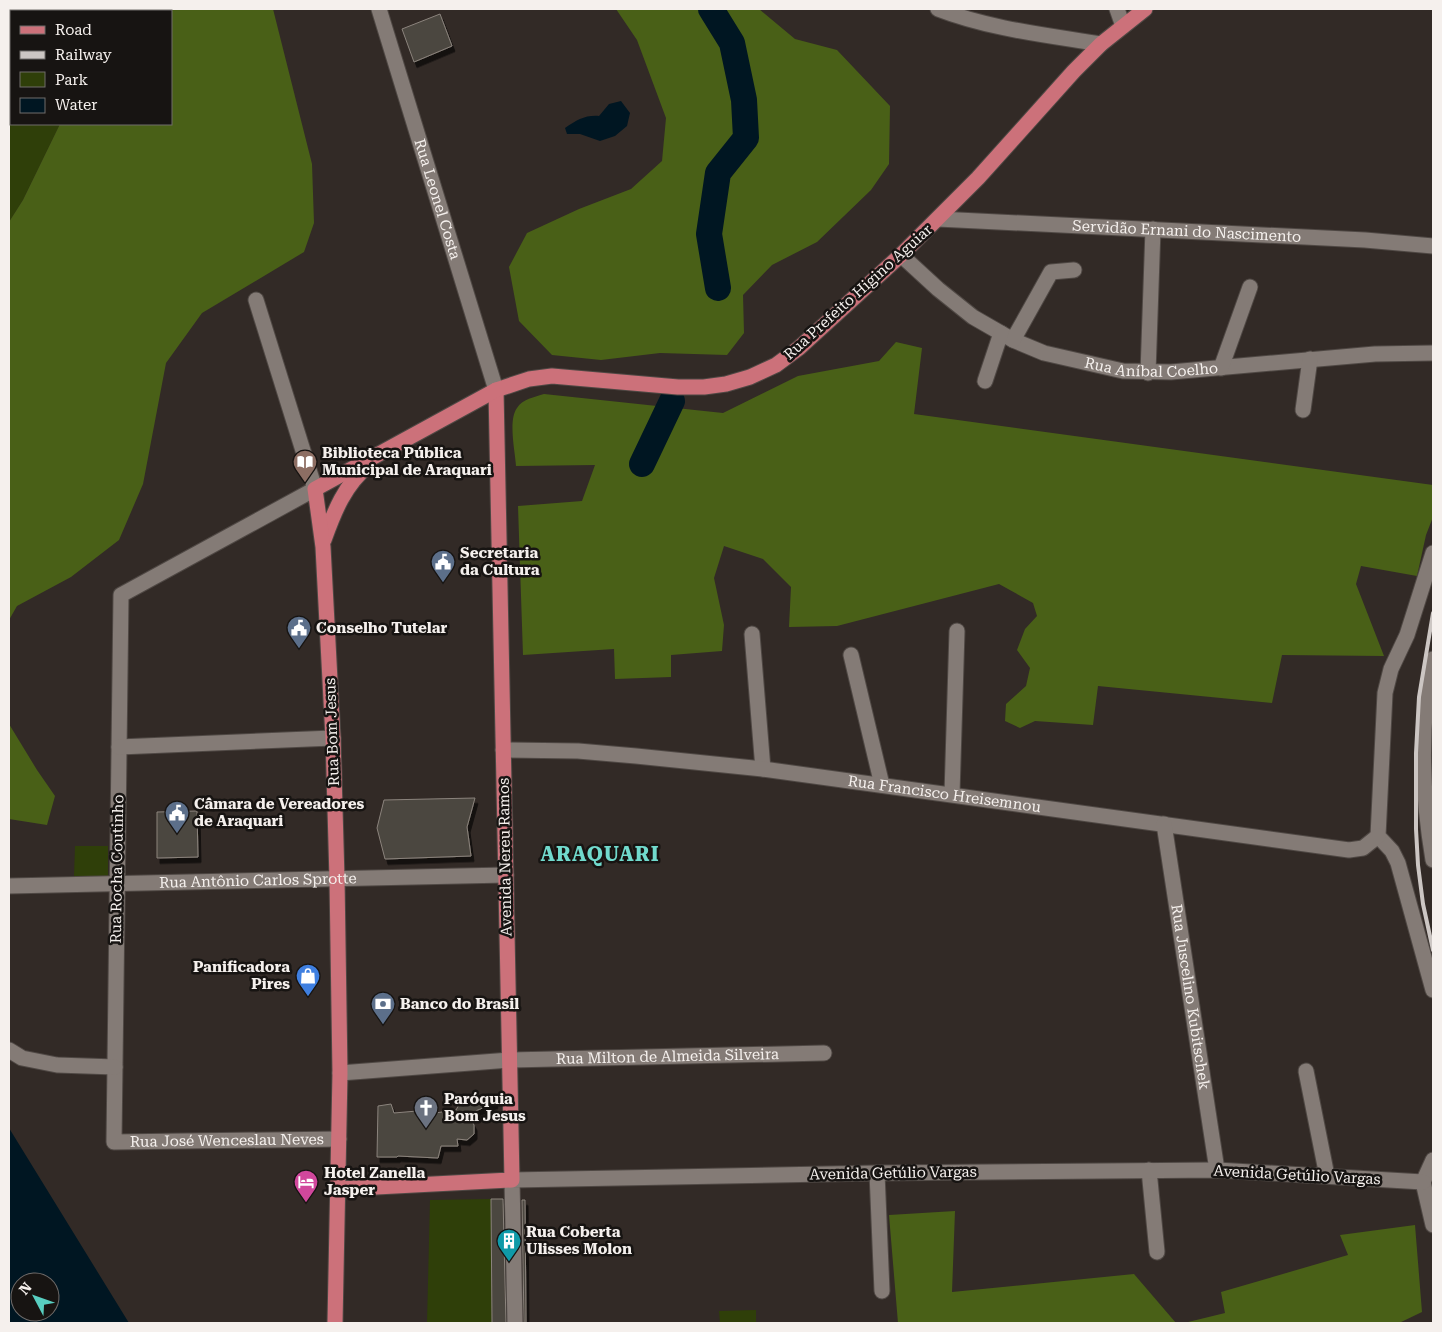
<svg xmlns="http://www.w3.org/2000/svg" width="1442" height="1332" viewBox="0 0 1442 1332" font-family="'Roboto Serif',serif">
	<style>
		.green { fill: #2f3f09 }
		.forest { fill: #496017 }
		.water { fill: #001622; fill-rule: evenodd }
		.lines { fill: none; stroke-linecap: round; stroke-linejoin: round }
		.river { stroke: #001622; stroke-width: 26 }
		.building { fill: #4c463f; stroke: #8b847d; filter: url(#shadow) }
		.minor-casing { stroke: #4f4844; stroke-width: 17 }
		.major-casing { stroke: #4f4844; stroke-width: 17 }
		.minor { stroke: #847b76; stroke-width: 15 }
		.major { stroke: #cc717a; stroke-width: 15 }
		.rail { stroke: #ccc6c3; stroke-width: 4 }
		.labels { text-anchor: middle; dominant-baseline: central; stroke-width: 5; stroke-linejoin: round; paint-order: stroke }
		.street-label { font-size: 15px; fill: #f5f0ed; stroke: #171412 }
		.poi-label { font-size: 15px; font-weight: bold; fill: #f5f0ed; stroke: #171412; text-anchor: start }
		.district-label { font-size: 20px; font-weight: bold; letter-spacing: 1px; fill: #71dacd; stroke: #171412 }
	</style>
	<defs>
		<filter id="shadow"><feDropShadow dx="3" dy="5.5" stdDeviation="0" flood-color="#0009"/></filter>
	</defs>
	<rect width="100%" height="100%" fill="#322a26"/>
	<!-- green -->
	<g class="green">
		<polygon points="9,9 113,9 112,11 11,11 11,124 60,124 23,200 9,222"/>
		<polygon points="75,846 108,846 108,876 74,876"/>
		<polygon points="491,1199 492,1323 427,1323 430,1200"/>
		<polygon points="756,1310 756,1323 720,1323 719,1311"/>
	</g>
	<!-- forest -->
	<g class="forest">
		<polygon points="113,9 273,9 312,164 314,223 304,252 202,313 166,363 143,484 119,540 71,577 17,606 9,620 9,222 23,200 60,124 171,124 171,11 112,11"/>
		<polygon points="616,9 759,9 795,39 837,50 890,106 889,164 871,190 817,242 772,265 743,295 744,333 727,355 660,353 601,360 552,355 519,321 509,267 527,233 579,209 631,189 662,161 666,118 637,40"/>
		<path d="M 896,342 L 922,348 L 914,414 L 1433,485 L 1433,517 L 1426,535 L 1417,576 L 1361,566 L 1356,584 L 1384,656 L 1282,655 L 1272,703 L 1098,686 L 1093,725 L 1035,721 L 1020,728 L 1005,721 L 1006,704 L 1026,686 L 1030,668 L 1017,650 L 1025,629 L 1037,616 L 1033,603 L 999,584 L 837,626 L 789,627 L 791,587 L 763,559 L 724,546 L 714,578 L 724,625 L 722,651 L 671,655 L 671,677 L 615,679 L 614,649 L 523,655 L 518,506 L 582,501 L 595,465 L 516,466 C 515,451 508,420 517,408 C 522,399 535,397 544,394 L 723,413 L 798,376 L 879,361 Z"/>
		<polygon points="9,724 37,770 55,796 47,825 9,819"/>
		<polygon points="955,1211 952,1292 1134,1274 1176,1323 898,1323 889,1215"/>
		<polygon points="1415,1225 1422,1312 1399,1323 1184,1323 1225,1313 1221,1292 1348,1255 1340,1235"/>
	</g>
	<!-- water -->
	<g class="water">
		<path d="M 621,101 L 630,113 L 627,126 L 615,136 L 600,141 L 580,134 L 567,134 L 565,128 C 577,120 585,115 599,116 L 609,104 Z"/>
		<path d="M 9,1128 L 129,1323 L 9,1323 ZM 20,1282 L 50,1282 L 50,1312 L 20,1312 Z"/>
	</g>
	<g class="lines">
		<!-- river -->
		<g class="river">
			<polyline points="711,9 732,43 744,100 746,138 718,173 709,234 718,288"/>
			<polyline points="642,464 672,401"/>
		</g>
	</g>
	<!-- building -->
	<g class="building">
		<polygon points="440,14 452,46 414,62 402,29"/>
		<polygon points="475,798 467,827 471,856 385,859 377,828 384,800"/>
		<polygon points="197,811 198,857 157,858 157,812"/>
		<polygon points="494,1099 495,1103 468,1114 474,1125 474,1134 467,1140 457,1139 458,1146 441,1146 438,1158 398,1156 397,1157 377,1157 378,1106 391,1104 394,1113 417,1111 419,1101 433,1100 435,1113 456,1110 461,1101 462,1103"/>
		<polygon points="491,1199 503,1199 506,1323 492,1323"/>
		<polygon points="522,1200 525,1200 526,1323 524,1323"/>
	</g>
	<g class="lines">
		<defs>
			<g id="minor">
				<path id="s1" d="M 379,9 L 496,390"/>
				<path d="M 938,9 C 990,29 1046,35 1101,44"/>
				<polyline points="1117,9 1123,26"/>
				<path id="s2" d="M 938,219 L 1365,240 L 1433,246"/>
				<path id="s3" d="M 901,255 L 938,289 L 973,317 L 1013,340 L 1044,353 L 1123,371 L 1171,372 L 1375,354 L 1433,353"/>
				<path id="s4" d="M 256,300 L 315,489 L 121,595 L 114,1142 L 339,1139"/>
				<polyline points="1013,340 1051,272 1074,270"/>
				<polyline points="1221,368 1250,287"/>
				<polyline points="1148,373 1153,229"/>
				<polyline points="985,381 1001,333"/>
				<polyline points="1303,410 1310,359"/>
				<polyline points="1433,553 1407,635 1391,669 1385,693 1378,836 1392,851 1398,863 1433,990"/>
				<polyline points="752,634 763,769"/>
				<polyline points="851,655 882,785"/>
				<path d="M 1433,659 C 1419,724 1422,795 1433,860"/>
				<polyline points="119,747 333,738"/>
				<path id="s5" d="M 503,750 L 578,751 L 636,756 L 763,769 L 1349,850 L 1363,848 L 1378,836"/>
				<polyline points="952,794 957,631"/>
				<path id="s6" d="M 1164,824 L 1217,1170"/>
				<path id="s7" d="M 9,886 L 506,875"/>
				<polyline points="9,1050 22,1058 57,1065 115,1067"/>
				<polyline points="1306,1071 1327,1176"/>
				<path id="s8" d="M 340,1073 L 510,1060 L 824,1053"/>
				<polyline points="1149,1170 1157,1252"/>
				<polyline points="877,1173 882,1291"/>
				<polyline points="1423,1182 1433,1225"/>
				<polyline points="1423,1182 1433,1160"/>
				<polyline points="515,1323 512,1180 877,1173 1217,1170 1423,1182"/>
			</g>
			<g id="major">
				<path d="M 324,540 C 334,512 345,484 369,465"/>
				<polyline points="338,1189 512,1180 496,390"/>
				<polyline points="335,1323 340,1073 337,879 333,738 323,547 315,489 496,390 529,379 552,376 678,387 704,387 726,384 750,377 776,365 799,348 901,255 978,178 1074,71 1101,44 1145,9"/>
			</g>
		</defs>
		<!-- minor casing -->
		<use href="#minor" class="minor-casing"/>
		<!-- major casing -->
		<use href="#major" class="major-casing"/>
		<!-- minor -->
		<use href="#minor" class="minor"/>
		<!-- major -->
		<use href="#major" class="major"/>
		<!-- rail -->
		<polyline class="rail" points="1433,613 1419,697 1416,753 1416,829 1418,865 1423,904 1433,950"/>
	</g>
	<!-- icons -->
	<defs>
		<symbol id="library-pin" viewBox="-11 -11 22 30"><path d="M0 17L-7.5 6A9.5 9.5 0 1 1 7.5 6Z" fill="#8d6e63" stroke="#171412"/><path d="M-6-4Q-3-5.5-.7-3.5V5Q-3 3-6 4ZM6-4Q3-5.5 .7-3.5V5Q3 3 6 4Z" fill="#fff"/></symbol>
		<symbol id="civic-pin" viewBox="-11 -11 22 30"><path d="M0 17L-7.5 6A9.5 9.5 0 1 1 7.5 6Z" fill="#5c6f8a" stroke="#171412"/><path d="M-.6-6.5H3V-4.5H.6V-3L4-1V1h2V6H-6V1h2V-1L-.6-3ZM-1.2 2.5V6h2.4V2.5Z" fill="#fff"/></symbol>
		<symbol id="shop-pin" viewBox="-11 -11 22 30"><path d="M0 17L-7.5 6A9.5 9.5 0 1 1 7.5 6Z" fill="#3f7fe0" stroke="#171412"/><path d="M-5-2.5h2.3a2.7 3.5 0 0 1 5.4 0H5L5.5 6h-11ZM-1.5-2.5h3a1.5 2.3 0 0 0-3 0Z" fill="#fff"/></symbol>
		<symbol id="bank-pin" viewBox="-11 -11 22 30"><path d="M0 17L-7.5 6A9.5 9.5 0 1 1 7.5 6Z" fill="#5c6f8a" stroke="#171412"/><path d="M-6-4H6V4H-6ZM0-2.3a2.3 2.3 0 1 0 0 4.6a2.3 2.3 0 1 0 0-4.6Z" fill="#fff"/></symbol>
		<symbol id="church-pin" viewBox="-11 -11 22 30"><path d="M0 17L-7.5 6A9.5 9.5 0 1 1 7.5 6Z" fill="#6b7280" stroke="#171412"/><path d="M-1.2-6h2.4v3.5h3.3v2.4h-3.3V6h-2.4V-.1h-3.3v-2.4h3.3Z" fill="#fff"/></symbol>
		<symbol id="hotel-pin" viewBox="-11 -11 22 30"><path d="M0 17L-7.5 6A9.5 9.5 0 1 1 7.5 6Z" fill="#d1479c" stroke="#171412"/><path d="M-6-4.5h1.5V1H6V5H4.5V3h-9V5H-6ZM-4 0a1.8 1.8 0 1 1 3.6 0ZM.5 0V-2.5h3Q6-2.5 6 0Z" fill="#fff"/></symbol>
		<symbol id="building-pin" viewBox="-11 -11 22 30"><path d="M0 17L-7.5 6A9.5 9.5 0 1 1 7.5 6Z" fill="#0f9aa8" stroke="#171412"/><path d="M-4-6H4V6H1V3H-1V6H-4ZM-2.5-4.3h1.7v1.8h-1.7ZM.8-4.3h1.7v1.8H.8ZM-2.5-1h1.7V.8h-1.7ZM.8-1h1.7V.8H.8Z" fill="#fff"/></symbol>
	</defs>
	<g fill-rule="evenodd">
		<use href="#library-pin" x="291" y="448" width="28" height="38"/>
		<use href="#civic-pin" x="429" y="548" width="28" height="38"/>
		<use href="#civic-pin" x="285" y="614" width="28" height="38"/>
		<use href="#civic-pin" x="163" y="799" width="28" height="38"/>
		<use href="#shop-pin" x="294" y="962" width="28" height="38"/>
		<use href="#bank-pin" x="369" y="990" width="28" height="38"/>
		<use href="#church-pin" x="412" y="1094" width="28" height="38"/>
		<use href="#hotel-pin" x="292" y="1168" width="28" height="38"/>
		<use href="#building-pin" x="495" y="1227" width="28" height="38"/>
	</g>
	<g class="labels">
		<!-- street labels -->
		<g class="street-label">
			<text stroke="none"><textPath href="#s1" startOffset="199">Rua Leonel Costa</textPath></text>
			<text stroke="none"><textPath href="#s2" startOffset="249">Servidão Ernani do Nascimento</textPath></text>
			<text transform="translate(858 292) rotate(-42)">Rua Prefeito Higino Aguiar</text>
			<text stroke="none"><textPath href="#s3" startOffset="284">Rua Aníbal Coelho</textPath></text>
			<text transform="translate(332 732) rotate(-92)">Rua Bom Jesus</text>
			<text stroke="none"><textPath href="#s5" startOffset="444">Rua Francisco Hreisemnou</textPath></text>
			<text transform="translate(505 857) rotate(-91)">Avenida Nereu Ramos</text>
			<text transform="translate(117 869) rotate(-89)">Rua Rocha Coutinho</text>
			<text stroke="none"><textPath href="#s7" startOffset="249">Rua Antônio Carlos Sprotte</textPath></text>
			<text stroke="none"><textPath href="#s6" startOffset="175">Rua Juscelino Kubitschek</textPath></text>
			<text stroke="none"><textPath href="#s8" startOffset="328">Rua Milton de Almeida Silveira</textPath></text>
			<text stroke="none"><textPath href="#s4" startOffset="1079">Rua José Wenceslau Neves</textPath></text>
			<text transform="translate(893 1173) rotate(-1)">Avenida Getúlio Vargas</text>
			<text transform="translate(1297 1175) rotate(3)">Avenida Getúlio Vargas</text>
		</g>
		<!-- poi labels -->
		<g class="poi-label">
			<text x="322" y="453">Biblioteca Pública<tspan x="322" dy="17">Municipal de Araquari</tspan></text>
			<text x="460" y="553">Secretaria<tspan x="460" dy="17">da Cultura</tspan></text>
			<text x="316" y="628">Conselho Tutelar</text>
			<text x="194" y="804">Câmara de Vereadores<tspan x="194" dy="17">de Araquari</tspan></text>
			<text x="290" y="967" text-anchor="end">Panificadora<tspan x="290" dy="17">Pires</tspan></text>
			<text x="400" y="1004">Banco do Brasil</text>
			<text x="444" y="1099">Paróquia<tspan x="444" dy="17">Bom Jesus</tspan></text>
			<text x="324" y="1173">Hotel Zanella<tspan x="324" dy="17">Jasper</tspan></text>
			<text x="526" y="1232">Rua Coberta<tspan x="526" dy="17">Ulisses Molon</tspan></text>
		</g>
		<!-- district labels -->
		<g class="district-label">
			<text x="600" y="854">ARAQUARI</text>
		</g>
	</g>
	<!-- border -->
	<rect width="1442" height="1332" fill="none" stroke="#f5f0ed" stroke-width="20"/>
	<!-- legend -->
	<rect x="10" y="10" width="162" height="115" fill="#171412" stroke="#706c6a"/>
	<rect x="20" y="26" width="25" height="8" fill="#cc717a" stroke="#706c6a"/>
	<text x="55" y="35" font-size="15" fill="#f5f0ed">Road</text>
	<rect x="20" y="51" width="25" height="8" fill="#ccc6c3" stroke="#706c6a"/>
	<text x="55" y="60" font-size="15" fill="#f5f0ed">Railway</text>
	<rect x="20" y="72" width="25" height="15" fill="#2f3f09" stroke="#706c6a"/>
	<text x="55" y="85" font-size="15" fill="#f5f0ed">Park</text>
	<rect x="20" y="98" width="25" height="15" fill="#001622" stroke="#706c6a"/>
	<text x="55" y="110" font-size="15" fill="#f5f0ed">Water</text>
	<!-- north arrow -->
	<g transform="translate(35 1297) rotate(311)"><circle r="24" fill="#171412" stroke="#706c6a"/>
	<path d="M0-4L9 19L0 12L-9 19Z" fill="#58cec0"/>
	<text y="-8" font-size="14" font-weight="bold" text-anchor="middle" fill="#f5f0ed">N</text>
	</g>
</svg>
